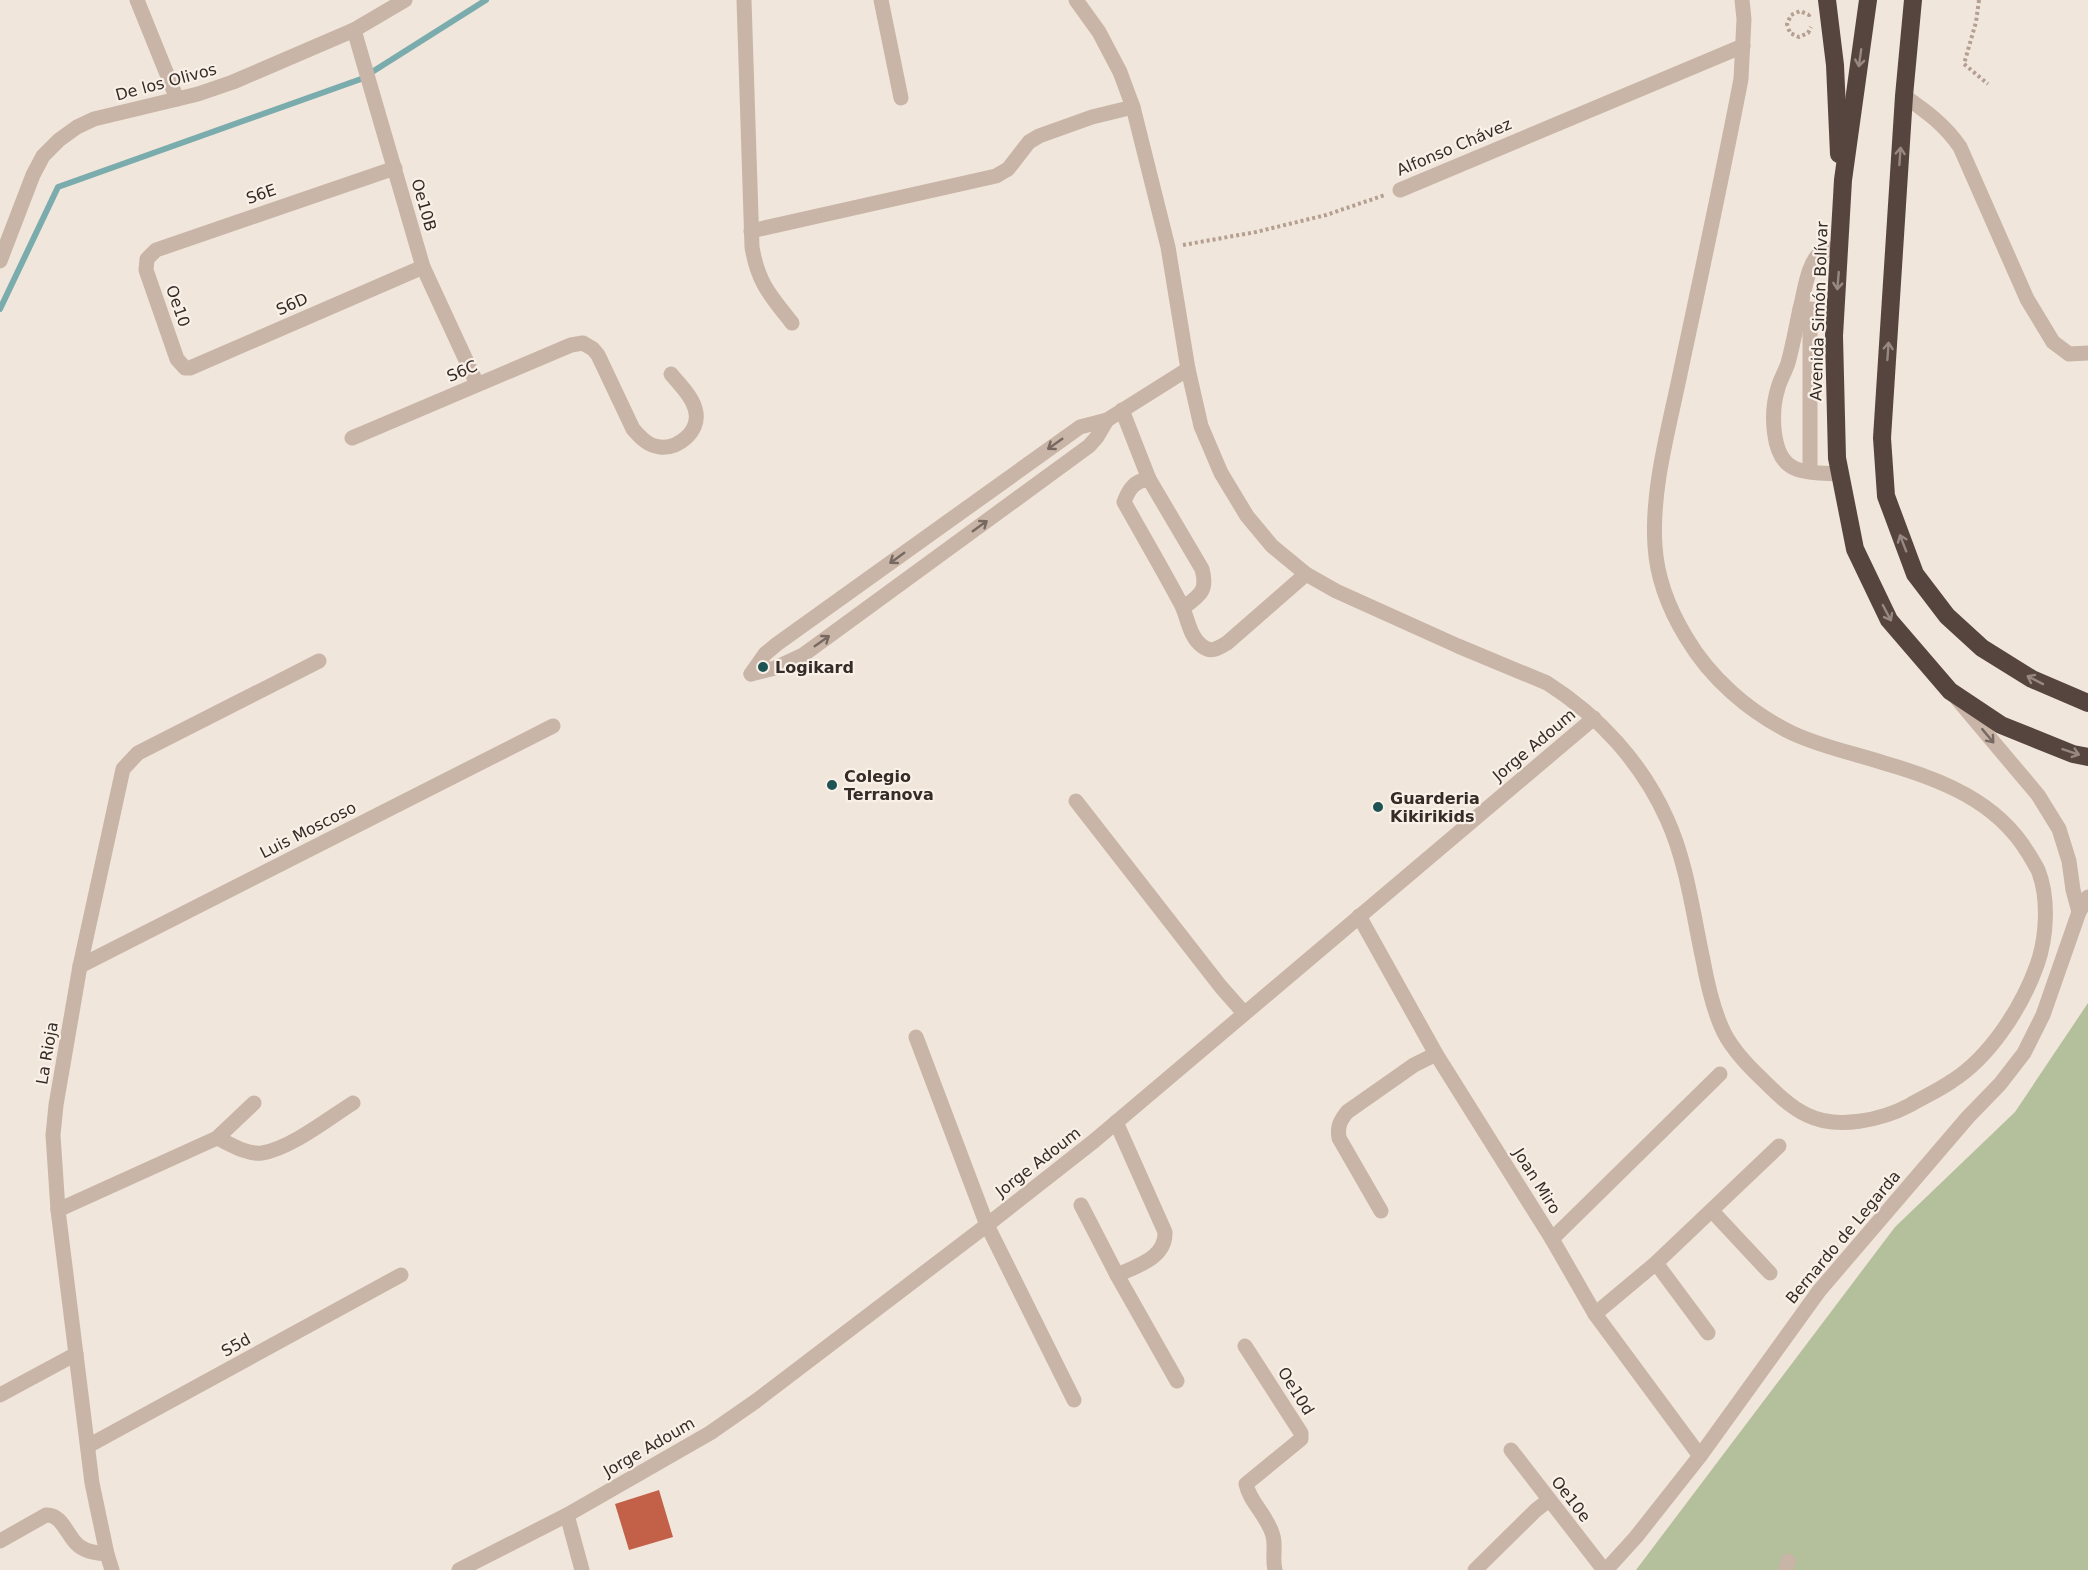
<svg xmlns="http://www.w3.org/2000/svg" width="2088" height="1570" viewBox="0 0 2088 1570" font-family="'DejaVu Sans',sans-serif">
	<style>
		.green { fill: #b4bf9b }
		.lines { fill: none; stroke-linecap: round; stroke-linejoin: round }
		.stream { stroke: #7bacad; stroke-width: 6 }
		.building { fill: #c26148 }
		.path { stroke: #b49f91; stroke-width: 4; stroke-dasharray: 3 3; stroke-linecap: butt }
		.minor { stroke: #c8b5a7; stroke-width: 15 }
		.highway { stroke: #56453f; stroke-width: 18 }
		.oneway { stroke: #978982 }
		.oneway2 { stroke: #776961 }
		.poi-dot { fill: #1e5355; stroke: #f9f0e7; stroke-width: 2 }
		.labels { text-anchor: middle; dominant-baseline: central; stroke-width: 4.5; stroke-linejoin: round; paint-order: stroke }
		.street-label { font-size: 16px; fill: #352b27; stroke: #f9f0e7 }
		.poi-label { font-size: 16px; font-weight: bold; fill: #352b27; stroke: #f9f0e7; text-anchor: start }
	</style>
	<rect width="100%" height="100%" fill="#f1e6db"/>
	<!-- green -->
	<polygon class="green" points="2088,1003 2088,1570 1636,1570 1895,1227 2015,1112"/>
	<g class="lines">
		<!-- stream -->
		<polyline class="stream" points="0,309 58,187 361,79 486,0"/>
	</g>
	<!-- building -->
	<polygon class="building" points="659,1490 673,1537 629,1550 615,1504"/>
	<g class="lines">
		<!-- path -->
		<g class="path">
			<polyline points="1979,0 1976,22 1964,64 1988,84"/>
			<polyline points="1810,14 1809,15 1800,11 1791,15 1787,24 1790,33 1799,37 1808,33 1811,27"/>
			<polyline points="1183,245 1256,232 1326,215 1385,195"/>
		</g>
		<!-- minor -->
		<g class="minor">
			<polyline points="137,0 177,99"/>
			<path d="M 744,0 L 752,247 C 758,283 770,295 792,323"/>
			<polyline points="881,0 901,98"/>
			<path d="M 1076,0 L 1099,32 L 1120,72 L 1133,107 L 1168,247 L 1188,369 L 1201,426 L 1221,473 L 1247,516 L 1272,546 L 1306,574 L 1336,591 L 1458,646 L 1547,683 C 1599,716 1642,763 1667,819 C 1687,863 1693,914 1703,960 C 1707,982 1712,1005 1721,1026 C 1729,1046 1746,1064 1762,1079 C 1776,1093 1790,1107 1807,1115 C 1837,1130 1882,1120 1910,1105 C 1924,1097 1939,1090 1952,1081 C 1990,1057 2022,1007 2037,965 C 2047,937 2049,897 2038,870 C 2037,868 2029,854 2028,853 C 1997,801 1940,779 1884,763 C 1853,753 1822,747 1792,733 C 1749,712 1710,678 1686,637 C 1669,609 1657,579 1655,546 C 1651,490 1669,428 1680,374 C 1701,276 1722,178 1741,79 L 1744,19 L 1742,0"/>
			<polyline points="354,30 423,267 477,384"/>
			<path d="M 1904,96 C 1926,111 1945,125 1960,147 L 2027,299 L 2053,342 L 2069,354 L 2088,353"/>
			<polyline points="395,168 156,250 147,259 146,270 177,359 185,368 190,368 423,267"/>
			<polyline points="1400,190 1743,46"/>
			<polyline points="751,231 996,176 1008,169 1029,142 1039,136 1092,117 1133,107"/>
			<polyline points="0,261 33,175 43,156 59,140 77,127 94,119 198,94 233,82 354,30 405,0"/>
			<path d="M 1800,309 C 1804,294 1808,259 1822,252 C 1827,249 1835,248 1840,247"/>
			<polyline points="1810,309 1810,471"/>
			<path d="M 1835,310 L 1800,309 C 1796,327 1793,345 1788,363 C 1785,372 1780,380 1778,388 C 1771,410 1770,457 1794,468 C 1807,474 1826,473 1840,474"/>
			<polyline points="1122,410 1149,479"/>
			<path d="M 352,438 L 571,345 L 583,343 L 593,349 L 598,355 L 633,429 C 640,437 648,446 660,447 C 678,449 699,432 696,413 C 694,398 680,385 671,374"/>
			<path d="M 1183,608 C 1200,595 1208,591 1202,569 L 1149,479 C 1134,481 1129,489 1124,502 C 1143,536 1163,570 1181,604 C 1188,618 1189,636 1202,646 C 1211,653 1217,649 1227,643 L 1306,574"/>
			<polyline points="751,674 765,654 777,644 1080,427 1107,420 1188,369"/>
			<polyline points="751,674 775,668 803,655 1089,446 1097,437 1107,420"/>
			<polyline points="1958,700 2038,795 2059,829 2069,861 2073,890 2079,912"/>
			<polyline points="1076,801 1221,987 1244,1013"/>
			<polyline points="1359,916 1436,1054 1552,1239 1595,1314 1700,1456"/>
			<polyline points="80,966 553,726"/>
			<polyline points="916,1037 987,1225 1074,1400"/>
			<path d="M 1116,1122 L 1165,1232 C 1166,1258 1137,1266 1117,1275 L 1177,1381"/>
			<path d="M 217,1138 C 230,1144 247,1155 262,1153 C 290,1149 329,1118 353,1103"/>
			<polyline points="1081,1205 1117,1275"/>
			<polyline points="58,1210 217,1138 254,1103"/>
			<path d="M 1381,1211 L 1339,1138 C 1337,1127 1340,1121 1347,1112 L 1414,1065 L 1436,1054"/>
			<polyline points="1712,1211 1770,1273"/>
			<polyline points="1552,1239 1720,1074"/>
			<polyline points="1656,1263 1708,1333"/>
			<polyline points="1595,1314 1656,1263 1779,1146"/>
			<path d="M 1245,1346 L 1301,1433 L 1301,1439 L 1246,1484 C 1250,1503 1268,1516 1273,1536 C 1276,1547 1272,1559 1275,1570"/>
			<polyline points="0,1395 76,1354"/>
			<polyline points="88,1446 401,1275"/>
			<polyline points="1511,1450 1604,1570"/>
			<polyline points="567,1515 582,1570"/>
			<path d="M 0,1541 L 46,1515 C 63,1514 67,1537 79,1546 C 87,1552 97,1553 107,1554"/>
			<polyline points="112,1570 107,1554 92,1483 58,1210 53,1135 56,1105 80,966 123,769 138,753 319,661"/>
			<polyline points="459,1570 567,1515 710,1433 756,1401 987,1225 1094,1141 1594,718"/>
			<polyline points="1475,1570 1536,1510 1549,1500"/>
			<polyline points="1606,1570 1636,1537 1700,1456 1819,1291 1968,1117 2000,1084 2024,1053 2043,1015 2079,912 2088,897"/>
			<polyline points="1786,1570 1788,1561"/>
		</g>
		<!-- highway -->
		<g class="highway">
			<polyline points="1827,0 1835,65 1839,154"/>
			<polyline points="1868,0 1843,180 1834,336 1837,458 1855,549 1889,620 1950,691 2001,725 2073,754 2088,757"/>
			<polyline points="1913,0 1904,96 1882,438 1886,496 1915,574 1947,616 1982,648 2032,679 2088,703"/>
		</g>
	</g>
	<!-- one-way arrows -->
	<defs><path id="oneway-shaft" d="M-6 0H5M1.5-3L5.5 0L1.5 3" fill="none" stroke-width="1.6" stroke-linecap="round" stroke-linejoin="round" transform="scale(1.5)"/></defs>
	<g class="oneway">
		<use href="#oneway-shaft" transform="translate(1860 58) rotate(98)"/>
		<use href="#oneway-shaft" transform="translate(1900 156) rotate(-86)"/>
		<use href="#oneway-shaft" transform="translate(1838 281) rotate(95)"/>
		<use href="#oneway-shaft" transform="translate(1888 351) rotate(-86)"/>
		<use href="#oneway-shaft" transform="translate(1903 543) rotate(-111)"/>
		<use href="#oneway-shaft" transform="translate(1887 613) rotate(62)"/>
		<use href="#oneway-shaft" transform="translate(2035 680) rotate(-153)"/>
		<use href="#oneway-shaft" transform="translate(2071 752) rotate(18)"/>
	</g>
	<g class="oneway2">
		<use href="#oneway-shaft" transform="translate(1055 444) rotate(145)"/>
		<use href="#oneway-shaft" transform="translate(980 526) rotate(-36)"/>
		<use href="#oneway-shaft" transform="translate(897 558) rotate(144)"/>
		<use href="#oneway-shaft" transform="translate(822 641) rotate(-35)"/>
		<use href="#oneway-shaft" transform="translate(1988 736) rotate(50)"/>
	</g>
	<!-- markers -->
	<g class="poi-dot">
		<circle cx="763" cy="667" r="6"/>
		<circle cx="832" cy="785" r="6"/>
		<circle cx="1378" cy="807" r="6"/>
	</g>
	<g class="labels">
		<!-- street labels -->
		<g class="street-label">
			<text transform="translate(166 82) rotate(-15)">De los Olivos</text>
			<text transform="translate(1454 147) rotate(-23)">Alfonso Chávez</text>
			<text transform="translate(261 194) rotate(-19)">S6E</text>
			<text transform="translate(424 205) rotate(74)">Oe10B</text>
			<text transform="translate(292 304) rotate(-24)">S6D</text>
			<text transform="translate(178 306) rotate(71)">Oe10</text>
			<text transform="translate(1819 311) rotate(-88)">Avenida Simón Bolívar</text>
			<text transform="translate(462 371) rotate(-23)">S6C</text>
			<text transform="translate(1534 745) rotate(-40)">Jorge Adoum</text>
			<text transform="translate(308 830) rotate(-27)">Luis Moscoso</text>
			<text transform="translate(47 1053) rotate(-80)">La Rioja</text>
			<text transform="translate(1038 1162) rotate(-38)">Jorge Adoum</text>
			<text transform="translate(1537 1181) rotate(58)">Joan Miro</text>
			<text transform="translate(1843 1237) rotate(-50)">Bernardo de Legarda</text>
			<text transform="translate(236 1345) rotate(-29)">S5d</text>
			<text transform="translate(1296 1391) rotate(58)">Oe10d</text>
			<text transform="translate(649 1447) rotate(-30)">Jorge Adoum</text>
			<text transform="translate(1571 1499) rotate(52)">Oe10e</text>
		</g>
		<!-- poi labels -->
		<g class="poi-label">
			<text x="775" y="667">Logikard</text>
			<text x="844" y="776">Colegio<tspan x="844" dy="18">Terranova</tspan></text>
			<text x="1390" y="798">Guarderia<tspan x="1390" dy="18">Kikirikids</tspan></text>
		</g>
	</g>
</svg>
